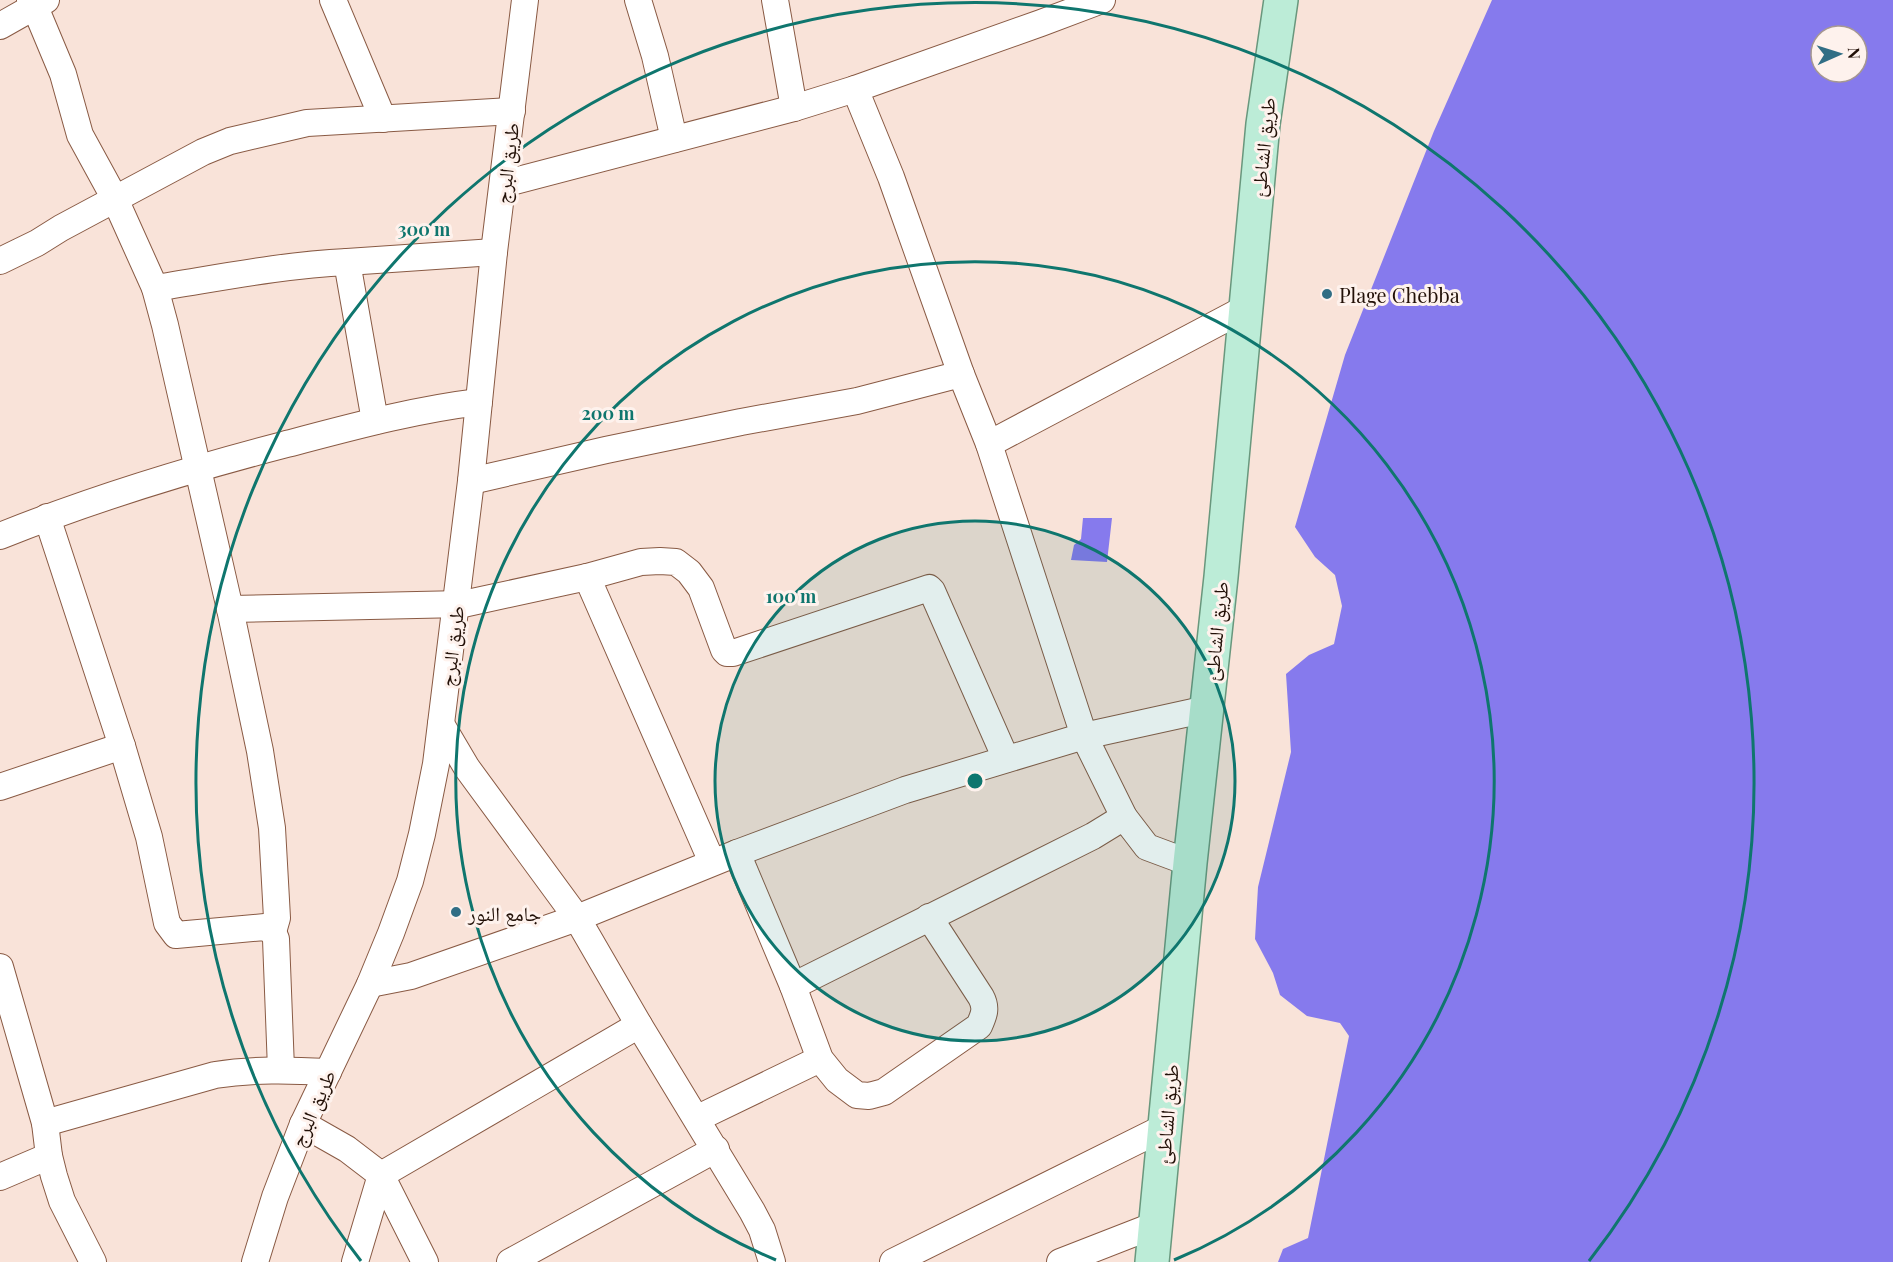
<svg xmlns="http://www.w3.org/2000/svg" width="1893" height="1262" viewBox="0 0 1893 1262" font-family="'Playfair Display','Noto Naskh Arabic',serif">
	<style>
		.water { fill: #867aed; fill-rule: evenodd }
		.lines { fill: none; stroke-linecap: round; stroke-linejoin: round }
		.minor-casing { stroke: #895a44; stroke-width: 28 }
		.major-casing { stroke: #69977d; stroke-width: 36 }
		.minor { stroke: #fff; stroke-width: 26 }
		.major { stroke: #bcecd7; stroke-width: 33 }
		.ring { fill: none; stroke: #0f766e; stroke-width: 3 }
		.poi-dot { fill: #316e85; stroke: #fef2ed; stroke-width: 2 }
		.labels { text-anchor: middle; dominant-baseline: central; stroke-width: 6; stroke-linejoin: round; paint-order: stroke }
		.street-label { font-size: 20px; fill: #221007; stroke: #fef2ed }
		.poi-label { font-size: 20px; fill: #221007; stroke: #fef2ed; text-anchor: start }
		.centre { fill: #0f766e; stroke: #fef2ed; stroke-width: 3 }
		.ring-label { font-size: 18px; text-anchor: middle; font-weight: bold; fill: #0f766e; stroke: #fef2ed; stroke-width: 6; stroke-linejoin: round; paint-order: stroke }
	</style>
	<rect width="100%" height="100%" fill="#f9e3d9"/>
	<!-- water -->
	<g class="water">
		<path d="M 1492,0 L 1893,0 L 1893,1262 L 1278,1262 L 1283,1249 L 1308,1238 L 1349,1036 L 1340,1023 L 1307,1016 L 1280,995 L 1273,973 L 1255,939 L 1258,887 L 1291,752 L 1286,674 L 1309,655 L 1334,644 L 1342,606 L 1335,575 L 1315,557 L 1295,527 L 1345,355 L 1434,131 ZM 1821,36 L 1857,36 L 1857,72 L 1821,72 Z"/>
		<polygon points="1083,518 1112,518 1107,562 1071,560 1074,545 1081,539"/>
	</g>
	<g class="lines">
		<defs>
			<g id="minor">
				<polyline points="30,0 35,7 63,74 80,135 115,199 155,288 165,325 230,609 260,751 272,828 277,918 273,932"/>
				<polyline points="333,0 383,119"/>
				<polyline points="638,0 655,56 674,139"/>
				<polyline points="775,0 794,108"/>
				<polyline points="0,26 46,0"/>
				<polyline points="855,89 891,177 961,374 989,444 1084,736 1124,817 1147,847 1190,863"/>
				<polyline points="503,184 794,108 855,89 1041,23 1102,0"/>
				<polyline points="0,261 37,243 61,228 203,152 230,141 307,123 512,111"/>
				<polyline points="347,262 494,252"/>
				<path d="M 155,288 C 219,278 283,265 347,262 L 375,421"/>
				<polyline points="989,444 1246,308"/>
				<polyline points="471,481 606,450 741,422 857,401 961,374"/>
				<polyline points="47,517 122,746 149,837 167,923 176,935 265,927 273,932 276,939 281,1069"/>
				<path d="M 0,536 C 92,499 187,470 283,445 C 348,428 412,410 479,402"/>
				<polyline points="587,577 712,862"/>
				<polyline points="230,609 463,604 587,577 641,562 660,561 676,562 689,572 701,588 724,650 727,653 733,653 929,588 932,591 1006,759"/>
				<polyline points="441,724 467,768 577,918 639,1025 752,1211 762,1230 772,1262"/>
				<polyline points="0,787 122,746"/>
				<path d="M 737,853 L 793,986 L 820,1059 L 837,1080 L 857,1095 L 869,1096 L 884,1092 L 979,1026 C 984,1015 987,1008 981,997 L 929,917"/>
				<polyline points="0,967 45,1123 49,1156 54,1176 62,1201 93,1262"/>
				<polyline points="370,984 411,976 577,918 737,853 905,790 1084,736 1207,709"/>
				<polyline points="793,986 1093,836 1124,817"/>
				<polyline points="698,1118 820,1059"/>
				<path d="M 45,1123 L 215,1075 C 253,1069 290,1070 328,1072"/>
				<polyline points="303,1124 347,1149 381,1175 425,1262"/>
				<polyline points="0,1177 49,1156"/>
				<polyline points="255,1262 275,1197 303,1124 370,984 391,933 410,881 422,834 436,764 471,481 494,252 525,0"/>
				<polyline points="355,1262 381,1175 639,1025"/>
				<polyline points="510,1262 716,1149"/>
				<polyline points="893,1262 1165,1127"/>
				<polyline points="1060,1262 1155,1225"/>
			</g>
			<polyline id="major" points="1152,1262 1190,863 1221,577 1263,124 1281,0"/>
		</defs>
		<!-- minor casing -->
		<use href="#minor" class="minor-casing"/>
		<!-- major casing -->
		<use href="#major" class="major-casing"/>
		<!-- minor -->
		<use href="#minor" class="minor"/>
		<!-- major -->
		<use href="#major" class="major"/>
	</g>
	<!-- distance rings -->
	<circle cx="975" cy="781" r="260" fill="#0f766e" fill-opacity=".12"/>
	<g class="ring">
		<circle cx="975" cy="781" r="260"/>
		<path d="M776 1260A519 519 0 1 1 1174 1260"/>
		<path d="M361 1261A779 779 0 1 1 1589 1261"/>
	</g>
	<!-- markers -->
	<g class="poi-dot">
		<circle cx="1327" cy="294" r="6"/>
		<circle cx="456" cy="912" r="6"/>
	</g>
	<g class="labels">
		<!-- street labels -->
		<g class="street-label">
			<text transform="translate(1262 147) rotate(-84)">طريق الشاطئ</text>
			<text transform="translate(506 163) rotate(-83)">طريق البرج</text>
			<text transform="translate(1215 631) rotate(-84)">طريق الشاطئ</text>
			<text transform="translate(451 646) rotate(-83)">طريق البرج</text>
			<text transform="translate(312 1108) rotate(-66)">طريق البرج</text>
			<text transform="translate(1166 1114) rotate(-85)">طريق الشاطئ</text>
		</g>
		<!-- poi labels -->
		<g class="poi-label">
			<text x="1339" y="294">Plage Chebba</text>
			<text x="468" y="912">جامع النور</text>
		</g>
	</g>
	<circle cx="975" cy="781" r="9" class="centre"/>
	<g class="ring-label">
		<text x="424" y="236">300 m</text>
		<text x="608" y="420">200 m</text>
		<text x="791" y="603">100 m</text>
	</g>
	<!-- north arrow -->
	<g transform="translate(1839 54) rotate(87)"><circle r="28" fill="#fef2ed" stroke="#a69891" stroke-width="1.5"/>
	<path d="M0-4.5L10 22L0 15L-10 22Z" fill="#316e85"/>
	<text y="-9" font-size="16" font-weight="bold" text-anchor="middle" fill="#221007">N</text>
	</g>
</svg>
